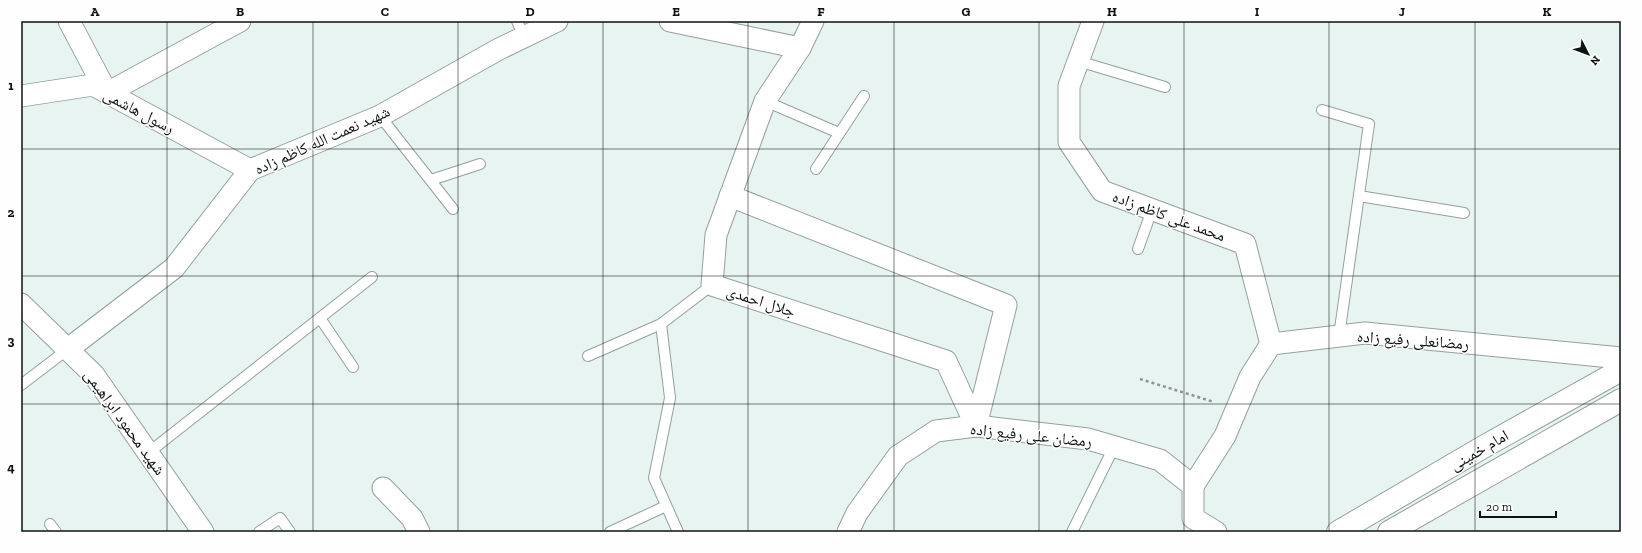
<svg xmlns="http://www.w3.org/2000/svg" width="1642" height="553" viewBox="0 0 1642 553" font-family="'Zilla Slab','Noto Naskh Arabic',serif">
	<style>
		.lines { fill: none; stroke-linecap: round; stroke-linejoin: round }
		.service-casing { stroke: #95a09d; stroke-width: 12 }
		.minor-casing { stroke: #95a09d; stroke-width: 23 }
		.secondary-casing { stroke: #95a09d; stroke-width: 24 }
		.path { stroke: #8b9492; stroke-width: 2.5; stroke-dasharray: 3 3; stroke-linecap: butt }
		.service { stroke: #fff; stroke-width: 10 }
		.minor { stroke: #fff; stroke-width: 21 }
		.secondary { stroke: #fff; stroke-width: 22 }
		.grid { fill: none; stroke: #0e1211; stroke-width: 1; stroke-opacity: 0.55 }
		.labels { text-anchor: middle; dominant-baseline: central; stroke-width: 3; stroke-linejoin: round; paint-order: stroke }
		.street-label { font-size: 16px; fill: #0e1211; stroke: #fefefe }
		.neatline { fill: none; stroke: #0e1211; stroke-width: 1.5 }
		.grid-label { font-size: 13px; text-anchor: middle; font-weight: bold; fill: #0e1211 }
	</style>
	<rect width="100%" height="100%" fill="#e8f4f1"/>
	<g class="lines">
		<defs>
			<g id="service">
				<polyline points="517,21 524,37"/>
				<polyline points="1078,61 1165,87"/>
				<polyline points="765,101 839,133"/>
				<polyline points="1322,110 1369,124 1339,336"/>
				<polyline points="380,116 453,209"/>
				<polyline points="816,169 864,96"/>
				<polyline points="431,180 480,164"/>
				<polyline points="1359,196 1464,213"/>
				<polyline points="1138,249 1152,210"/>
				<polyline points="320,318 353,367"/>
				<polyline points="661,324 670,398 654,478 678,532"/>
				<polyline points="588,356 661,324 712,285"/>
				<polyline points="21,385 68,349"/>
				<polyline points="148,453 372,277"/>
				<polyline points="50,524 56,532"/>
				<polyline points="259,532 280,518 290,532"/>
				<polyline points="610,532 666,506"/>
				<polyline points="1072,532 1114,447"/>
			</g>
			<g id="minor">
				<polyline points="69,21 107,93 240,21"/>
				<polyline points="670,21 800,48"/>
				<polyline points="813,21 800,48 765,101 716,235 712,285 946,361 976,426"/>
				<polyline points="1093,21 1069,86 1069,142 1102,191 1245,244 1271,344"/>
				<polyline points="21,96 93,85 250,170"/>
				<polyline points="730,196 1006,305 976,426"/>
				<polyline points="21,304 94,375 203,532"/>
				<polyline points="68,349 174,268 250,170 380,116 499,49 557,21"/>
				<polyline points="1193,486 1225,436 1250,377 1271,344 1365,333 1621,358"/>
				<polyline points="383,488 412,518 419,532"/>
				<polyline points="848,532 857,513 898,456 936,431 976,426 1088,439 1160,460 1193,486 1193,518 1216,532"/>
			</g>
			<g id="secondary">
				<polyline points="1338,532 1485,446 1621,370"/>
				<polyline points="1389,532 1621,400"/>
			</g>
		</defs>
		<!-- service casing -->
		<use href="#service" class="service-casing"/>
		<!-- minor casing -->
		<use href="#minor" class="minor-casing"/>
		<!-- secondary casing -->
		<use href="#secondary" class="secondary-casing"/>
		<!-- path -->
		<polyline class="path" points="1140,379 1214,402"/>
		<!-- service -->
		<use href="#service" class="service"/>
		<!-- minor -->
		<use href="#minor" class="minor"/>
		<!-- secondary -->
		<use href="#secondary" class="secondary"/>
	</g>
	<!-- grid -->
	<path class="grid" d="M 167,21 L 167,532M 313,21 L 313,532M 458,21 L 458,532M 603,21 L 603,532M 748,21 L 748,532M 894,21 L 894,532M 1039,21 L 1039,532M 1184,21 L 1184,532M 1329,21 L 1329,532M 1475,21 L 1475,532M 21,149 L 1621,149M 21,276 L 1621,276M 21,404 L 1621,404"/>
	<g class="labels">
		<!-- street labels -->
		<g class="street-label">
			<text transform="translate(139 111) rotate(28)">رسول هاشمی</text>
			<text transform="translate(322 140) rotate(-24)">شهید نعمت الله کاظم زاده</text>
			<text transform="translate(1169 216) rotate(20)">محمد علی کاظم زاده</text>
			<text transform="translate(761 301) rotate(18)">جلال احمدی</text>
			<text transform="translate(1413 340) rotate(4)">رمضانعلی رفیع زاده</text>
			<text transform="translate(125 422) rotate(54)">شهید محمود ابراهیمی</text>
			<text transform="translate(1031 435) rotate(6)">رمضان علی رفیع زاده</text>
			<text transform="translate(1479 450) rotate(-30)">امام خمینی</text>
		</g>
	</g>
	<!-- border -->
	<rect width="1642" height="553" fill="none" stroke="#fefefe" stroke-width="44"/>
	<!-- north arrow -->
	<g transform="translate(1588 54) rotate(132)" stroke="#fefefe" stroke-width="3" paint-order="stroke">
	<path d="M0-3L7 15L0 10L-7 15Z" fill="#0e1211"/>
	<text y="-6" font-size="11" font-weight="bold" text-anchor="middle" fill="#0e1211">N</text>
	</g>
	<!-- scale -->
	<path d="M1480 511v6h76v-6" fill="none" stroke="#0e1211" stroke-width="2"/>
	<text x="1486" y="511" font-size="12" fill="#0e1211" stroke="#fefefe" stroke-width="3" paint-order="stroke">20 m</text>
	<rect x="22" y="22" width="1598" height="509" class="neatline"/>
	<g class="grid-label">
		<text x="95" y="16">A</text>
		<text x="240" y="16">B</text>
		<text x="385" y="16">C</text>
		<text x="530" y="16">D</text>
		<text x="676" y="16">E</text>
		<text x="821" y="16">F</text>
		<text x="966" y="16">G</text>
		<text x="1112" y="16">H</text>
		<text x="1257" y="16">I</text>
		<text x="1402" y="16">J</text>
		<text x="1547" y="16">K</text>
		<text x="11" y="90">1</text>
		<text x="11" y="217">2</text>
		<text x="11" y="345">3</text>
		<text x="11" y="472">4</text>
	</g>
</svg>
